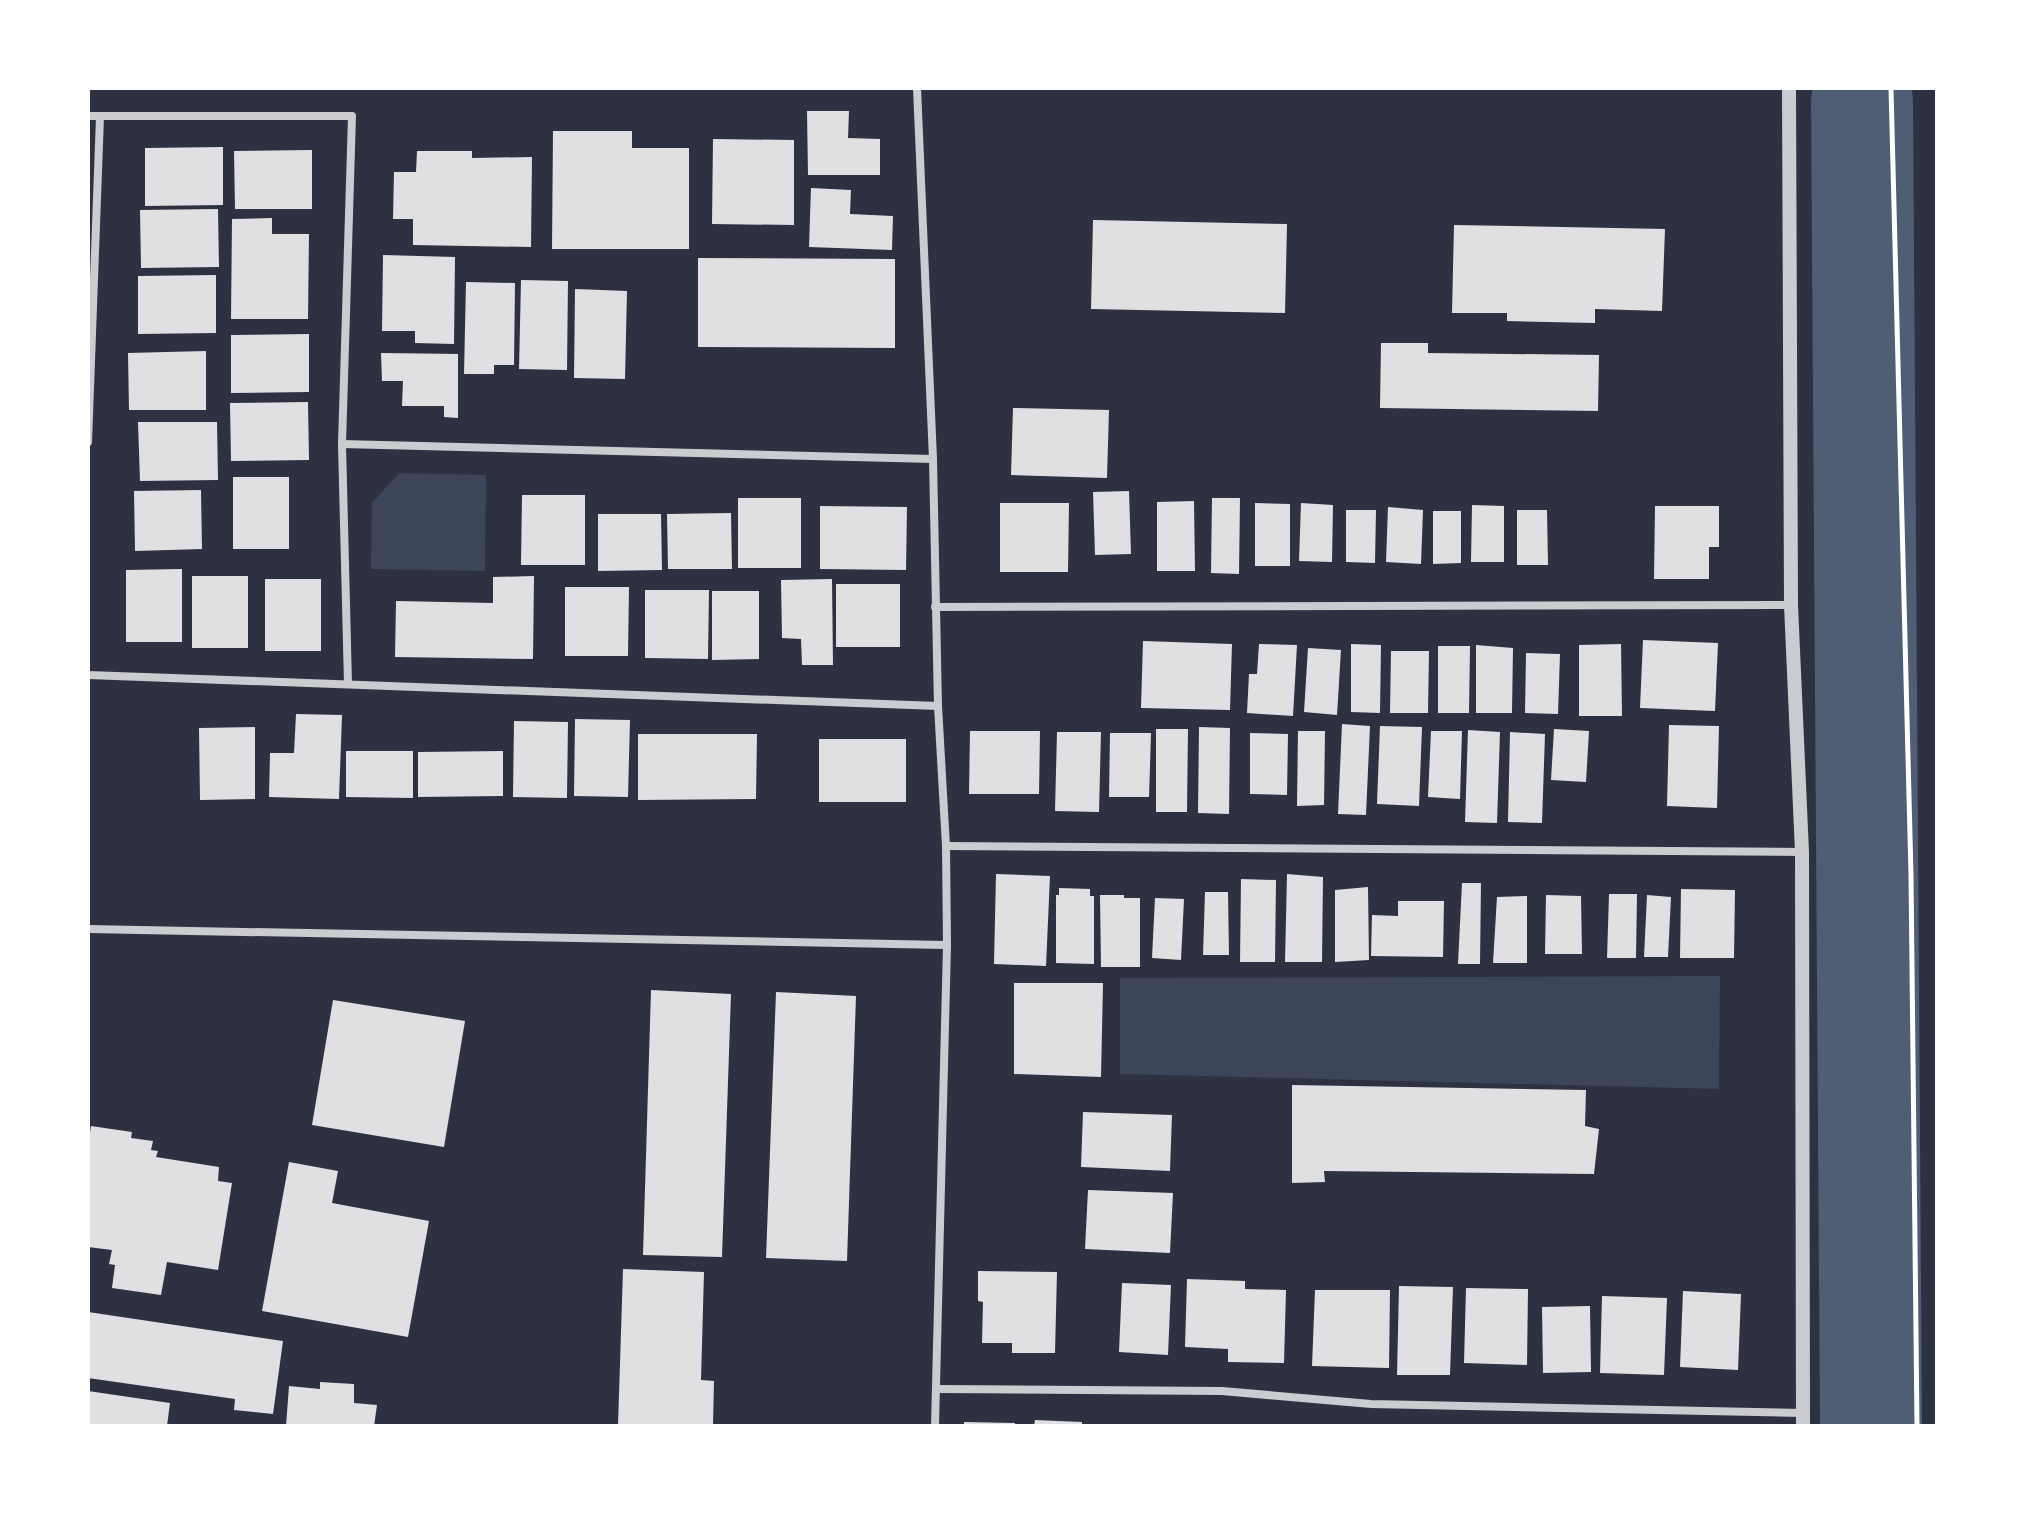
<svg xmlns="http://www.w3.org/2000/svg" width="2025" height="1514" viewBox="0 0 2025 1514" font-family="Commissioner,sans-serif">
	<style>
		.green { fill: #3c4559 }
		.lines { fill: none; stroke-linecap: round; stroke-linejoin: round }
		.river { stroke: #4f5d75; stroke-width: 102 }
		.building { fill: #e0e0e3 }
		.path { stroke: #fff; stroke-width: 5 }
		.minor { stroke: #caccd0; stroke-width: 8 }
		.tertiary { stroke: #caccd0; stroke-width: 14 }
	</style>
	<rect width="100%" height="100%" fill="#2d3142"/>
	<!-- green -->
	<g class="green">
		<polygon points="399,473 486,475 485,571 371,569 372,503"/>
		<polygon points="1720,976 1719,1089 1120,1074 1120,978"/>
	</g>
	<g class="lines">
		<!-- river -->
		<polyline class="river" points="1862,102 1871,1426"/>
	</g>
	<!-- building -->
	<g class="building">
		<polygon points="807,111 849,111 848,138 880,139 880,175 808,175"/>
		<polygon points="553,131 632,131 632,148 689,148 689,249 552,249"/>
		<polygon points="713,139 794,140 794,225 712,224"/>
		<polygon points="223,147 223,205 145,206 145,148"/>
		<polygon points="312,150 312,209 235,209 234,151"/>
		<polygon points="417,151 472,151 472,158 532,157 531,247 413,245 413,219 393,219 394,172 416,172"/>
		<polygon points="811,188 851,190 850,214 893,216 892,250 809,247"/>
		<polygon points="218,209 219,267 141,268 140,210"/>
		<polygon points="272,218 272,234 309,234 308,319 231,319 232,219"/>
		<polygon points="1093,220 1287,224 1285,313 1091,309"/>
		<polygon points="1454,225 1665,229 1662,311 1595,309 1595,323 1507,321 1507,313 1452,313"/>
		<polygon points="383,255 455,257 454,344 415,343 415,331 382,331"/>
		<polygon points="698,258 895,259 895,348 698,347"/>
		<polygon points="216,275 216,333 138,334 138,276"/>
		<polygon points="521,280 568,281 567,370 519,369"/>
		<polygon points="466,282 515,283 514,365 494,365 494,374 464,374"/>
		<polygon points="575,289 627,291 625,379 574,378"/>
		<polygon points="309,334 309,392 231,393 231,335"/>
		<polygon points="1381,343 1428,343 1428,353 1599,355 1598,411 1380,408"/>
		<polygon points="206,351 206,410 129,410 128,353"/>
		<polygon points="381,353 458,354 458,418 444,417 444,406 402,406 403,381 382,381"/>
		<polygon points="308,402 309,460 231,461 230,403"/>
		<polygon points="1013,408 1109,410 1107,478 1011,475"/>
		<polygon points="138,422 217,422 218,480 140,481"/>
		<rect x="233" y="477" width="56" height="72"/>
		<polygon points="201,490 202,549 135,551 134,491"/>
		<polygon points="1129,491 1131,554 1095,555 1093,492"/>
		<polygon points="522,495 585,495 585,565 521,565"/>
		<rect x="738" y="498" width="63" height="70"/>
		<polygon points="1212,498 1240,498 1239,574 1211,573"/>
		<polygon points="1194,501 1195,571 1157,571 1157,502"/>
		<polygon points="1000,503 1069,503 1068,572 1000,572"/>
		<polygon points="1255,503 1290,504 1290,566 1255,566"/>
		<polygon points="1301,503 1333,505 1332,562 1299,561"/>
		<polygon points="1472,505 1504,506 1504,562 1471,562"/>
		<polygon points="820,506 907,507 906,570 820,569"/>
		<polygon points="1655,506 1719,506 1719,547 1709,547 1709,579 1654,579"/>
		<polygon points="1388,507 1423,510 1421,564 1386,562"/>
		<polygon points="1346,510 1376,510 1375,563 1346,562"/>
		<polygon points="1517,510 1547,510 1548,565 1517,565"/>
		<polygon points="1433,511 1461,511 1461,563 1433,564"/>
		<polygon points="731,513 732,569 668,569 667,514"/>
		<polygon points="598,514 661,514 662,570 598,571"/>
		<polygon points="182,569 182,642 126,642 126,570"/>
		<rect x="192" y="576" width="56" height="72"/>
		<polygon points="534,576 533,659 395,657 396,601 493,603 493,577"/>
		<rect x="265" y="579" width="56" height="72"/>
		<polygon points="832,579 833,665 802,665 801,639 782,638 781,580"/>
		<rect x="836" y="584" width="64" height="63"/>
		<polygon points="565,587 629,587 628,656 565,656"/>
		<polygon points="645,590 709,590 708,659 645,658"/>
		<polygon points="712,591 759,591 759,659 712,660"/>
		<polygon points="1643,640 1718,643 1715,711 1640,708"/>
		<polygon points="1143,641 1232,644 1230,710 1141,708"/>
		<polygon points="1259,644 1297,645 1293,716 1247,713 1249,674 1257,674"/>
		<polygon points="1351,644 1381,645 1380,713 1351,712"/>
		<polygon points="1621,644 1622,716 1579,716 1579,645"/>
		<polygon points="1476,645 1513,648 1512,713 1476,713"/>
		<polygon points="1438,646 1470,646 1469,713 1438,713"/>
		<polygon points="1308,648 1341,650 1337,715 1304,712"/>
		<polygon points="1391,651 1429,651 1428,713 1390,713"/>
		<polygon points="1526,653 1560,654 1558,714 1525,713"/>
		<polygon points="296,714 342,715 339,799 269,797 270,753 294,753"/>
		<polygon points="575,719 630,720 628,797 574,796"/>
		<polygon points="514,721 568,722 567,798 513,797"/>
		<polygon points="1342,724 1370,726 1366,815 1338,814"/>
		<polygon points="1669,725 1719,726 1717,808 1667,806"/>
		<polygon points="1380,726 1422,727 1419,806 1377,804"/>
		<polygon points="255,727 255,799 200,800 199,728"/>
		<polygon points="1199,727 1230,728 1229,814 1198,813"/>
		<polygon points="1156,729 1188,729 1187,812 1156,812"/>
		<polygon points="1554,729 1589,731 1586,782 1551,780"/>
		<polygon points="1468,730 1500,732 1497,823 1465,822"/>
		<polygon points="970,731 1040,731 1039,794 969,794"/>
		<polygon points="1298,731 1325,731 1324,805 1297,806"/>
		<polygon points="1431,731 1462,731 1460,799 1428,797"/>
		<polygon points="1057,732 1101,732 1099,812 1055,811"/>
		<polygon points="1510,732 1545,734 1542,823 1508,822"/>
		<polygon points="1110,733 1151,733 1149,797 1109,797"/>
		<polygon points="1250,733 1288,734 1287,795 1250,794"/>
		<polygon points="638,734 757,734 756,799 638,800"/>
		<rect x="819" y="739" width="87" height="63"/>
		<polygon points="346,751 413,751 413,798 346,797"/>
		<polygon points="503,751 503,796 418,797 418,752"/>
		<polygon points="996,874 1050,876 1046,966 994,964"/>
		<polygon points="1287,874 1323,877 1322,962 1285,962"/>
		<polygon points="1241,879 1276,880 1275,962 1240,962"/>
		<polygon points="1462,883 1481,883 1480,964 1458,964"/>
		<polygon points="1368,887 1369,960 1335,962 1335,890"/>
		<polygon points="1059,888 1090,889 1090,896 1094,896 1094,964 1056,963 1056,895 1059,895"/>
		<polygon points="1681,889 1735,890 1734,958 1680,958"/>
		<polygon points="1205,892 1228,892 1229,955 1203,955"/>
		<polygon points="1609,894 1637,894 1636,958 1607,958"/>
		<polygon points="1100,895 1124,895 1124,898 1140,898 1140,967 1101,967"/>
		<polygon points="1546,895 1581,896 1582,954 1545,954"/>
		<polygon points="1647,895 1671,897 1668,957 1644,957"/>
		<polygon points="1527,896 1527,963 1493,963 1497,897"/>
		<polygon points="1155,898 1184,899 1181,960 1152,958"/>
		<polygon points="1398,901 1444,901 1443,957 1371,956 1372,915 1398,916"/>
		<polygon points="1014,983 1103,983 1101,1077 1014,1074"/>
		<polygon points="651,990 731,994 722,1257 643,1255"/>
		<polygon points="776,992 856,996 847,1261 766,1258"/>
		<polygon points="333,1000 465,1021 444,1147 312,1125"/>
		<polygon points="1292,1085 1586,1090 1585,1126 1599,1129 1594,1174 1324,1171 1325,1182 1292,1183"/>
		<polygon points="1083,1112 1172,1115 1170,1171 1081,1167"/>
		<polygon points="91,1126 132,1132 131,1138 153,1141 151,1150 158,1151 156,1157 219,1167 218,1181 232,1183 218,1270 167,1262 161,1295 112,1288 115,1265 109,1264 112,1250 88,1247 88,1147"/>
		<polygon points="289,1162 338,1171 332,1203 429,1221 408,1337 262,1311"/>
		<polygon points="1088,1190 1173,1193 1170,1253 1085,1249"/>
		<polygon points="623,1269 704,1272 701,1380 714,1381 713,1426 618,1426"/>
		<polygon points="978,1271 1057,1272 1055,1353 1012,1353 1012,1343 982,1343 983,1302 978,1301"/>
		<polygon points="1187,1279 1245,1281 1245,1289 1286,1290 1284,1363 1228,1362 1228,1349 1185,1347"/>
		<polygon points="1122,1283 1171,1285 1168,1355 1119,1352"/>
		<polygon points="1399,1286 1453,1287 1450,1375 1397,1375"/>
		<polygon points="1466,1288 1528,1289 1527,1365 1464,1363"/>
		<polygon points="1315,1290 1390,1290 1389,1368 1312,1366"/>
		<polygon points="1683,1291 1741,1294 1738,1370 1680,1367"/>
		<polygon points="1602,1296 1667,1298 1664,1375 1600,1373"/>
		<polygon points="1590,1306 1591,1372 1543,1373 1542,1307"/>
		<polygon points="88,1312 283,1341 273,1414 234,1410 235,1399 88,1378"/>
		<polygon points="320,1382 354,1384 354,1403 377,1405 374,1426 286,1426 289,1386 320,1389"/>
		<polygon points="88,1391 170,1403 167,1426 88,1426"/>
		<polygon points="1035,1420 1082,1422 1082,1426 1034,1426"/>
		<polygon points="964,1422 1015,1423 1015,1426 964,1426"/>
	</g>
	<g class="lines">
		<!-- path -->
		<polyline class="path" points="1891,88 1911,875 1917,1426"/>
		<!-- minor -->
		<g class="minor">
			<polyline points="917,88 933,459 938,706 946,846 947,945 935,1426"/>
			<polyline points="88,116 352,116 342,444 348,684"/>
			<polyline points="88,442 100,117"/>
			<polyline points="342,444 933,459"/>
			<polyline points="935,607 1791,605"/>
			<polyline points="88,675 938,706"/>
			<polyline points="946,846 1802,852"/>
			<polyline points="88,929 947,945"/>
			<polyline points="937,1389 1222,1391 1371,1404 1803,1413"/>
		</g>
		<!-- tertiary -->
		<polyline class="tertiary" points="1789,88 1791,605 1802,852 1803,1426"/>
	</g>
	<!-- border -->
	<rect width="2025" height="1514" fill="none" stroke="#ffffff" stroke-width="180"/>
</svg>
